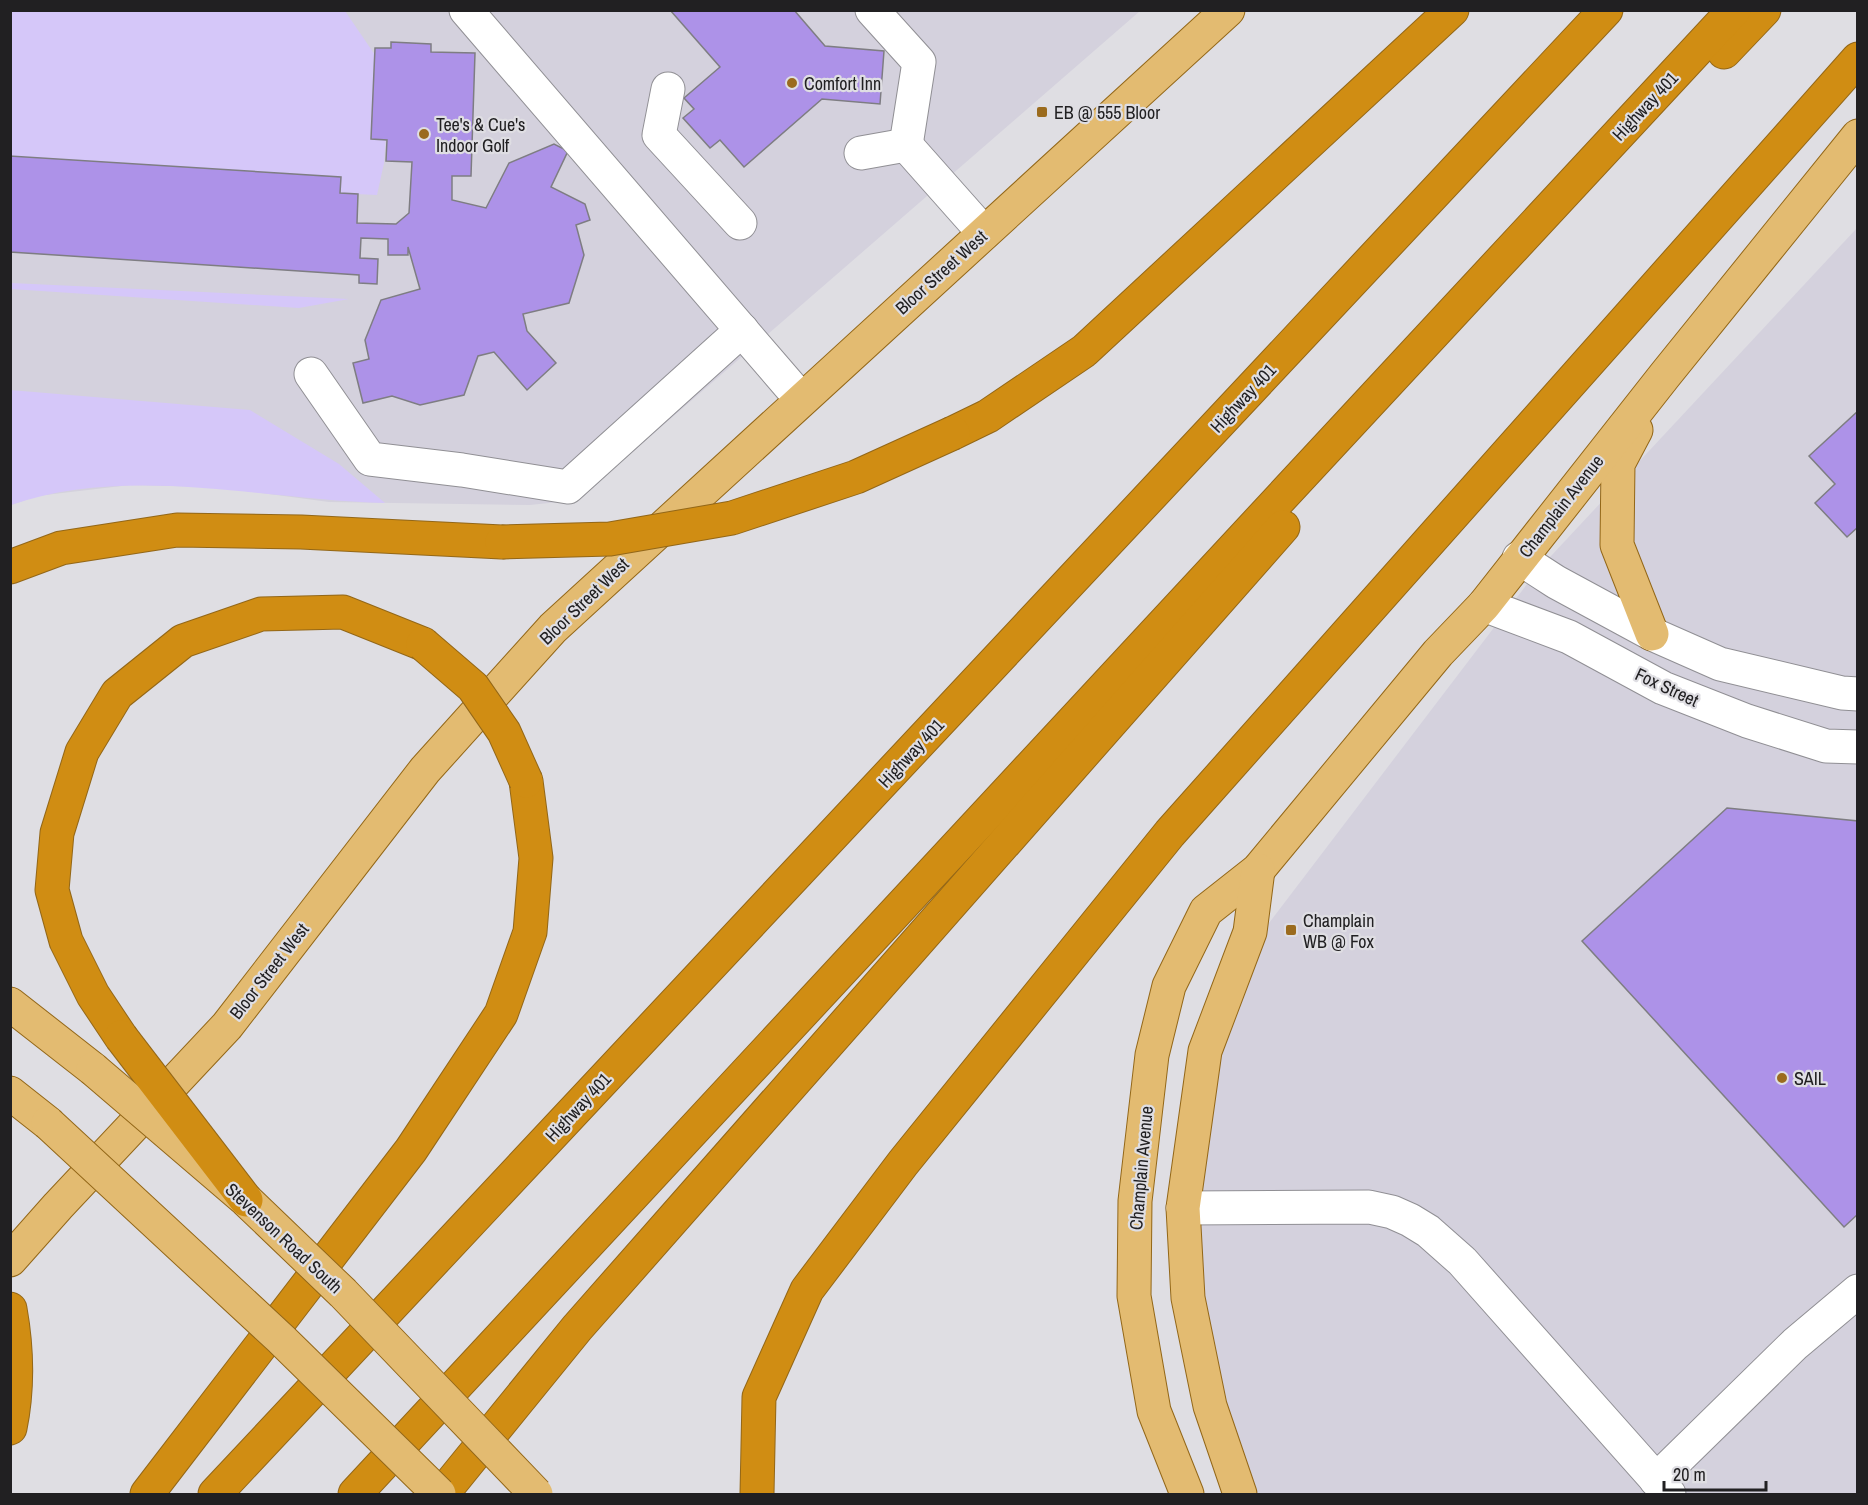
<svg xmlns="http://www.w3.org/2000/svg" width="1868" height="1505" viewBox="0 0 1868 1505" font-family="'Archivo Narrow',sans-serif">
	<style>
		.built { fill: #d4d1dd }
		.green { fill: #d5c7f9 }
		.building { fill: #ad92e8; stroke: #7e7d82; stroke-width: 1.5 }
		.lines { fill: none; stroke-linecap: round; stroke-linejoin: round }
		.minor-casing { stroke: #908f94; stroke-width: 35 }
		.major-casing { stroke: #936718; stroke-width: 35 }
		.highway-casing { stroke: #936718; stroke-width: 35 }
		.minor { stroke: #fff; stroke-width: 33 }
		.major { stroke: #e3bb71; stroke-width: 33 }
		.highway { stroke: #d08d13; stroke-width: 33 }
		.major-bridge-casing { stroke: #936718; stroke-width: 35; stroke-linecap: butt }
		.highway-bridge-casing { stroke: #936718; stroke-width: 35; stroke-linecap: butt }
		.major-bridge { stroke: #e3bb71; stroke-width: 33 }
		.highway-bridge { stroke: #d08d13; stroke-width: 33 }
		.poi-dot { fill: #9b6b1d; stroke: #dfdee3; stroke-width: 2 }
		.labels { text-anchor: middle; dominant-baseline: central; stroke-width: 4.5; stroke-linejoin: round; paint-order: stroke }
		.poi-label { font-size: 18px; fill: #212022; stroke: #dfdee3; text-anchor: start }
		.street-label { font-size: 18px; fill: #212022; stroke: #dfdee3 }
	</style>
	<rect width="100%" height="100%" fill="#dfdee3"/>
	<!-- built -->
	<g class="built">
		<polygon points="10,11 1140,11 577,500 530,505 329,502 217,487 130,485 37,496 11,505"/>
		<polygon points="1857,228 1857,1494 1249,1494 1179,1282 1237,965 1537,571"/>
	</g>
	<!-- green -->
	<g class="green">
		<polygon points="177,10 345,11 390,77 384,163 377,195 140,184 11,172 11,11"/>
		<polygon points="11,283 349,299 299,308 11,289"/>
		<path d="M 10,390 L 250,410 L 339,464 L 385,503 C 263,500 129,464 11,505 Z"/>
	</g>
	<!-- building -->
	<g class="building">
		<polygon points="670,10 794,10 825,46 884,51 880,104 822,99 744,167 720,140 710,148 683,118 694,109 684,98 720,67"/>
		<polygon points="391,42 431,44 431,52 475,53 471,176 452,176 452,200 486,208 509,163 554,144 568,151 551,187 585,204 590,220 576,225 584,255 569,303 523,314 527,331 556,363 527,390 494,352 478,356 464,395 420,405 392,396 363,403 353,363 369,359 365,340 381,300 420,289 408,247 408,255 388,255 388,239 361,238 360,258 378,259 377,284 359,283 359,275 10,252 10,156 341,177 340,193 358,194 357,223 396,224 409,213 412,162 386,161 387,140 371,139 375,48 391,48"/>
		<polygon points="1858,411 1858,527 1847,537 1815,503 1835,484 1809,456"/>
		<polygon points="1727,808 1858,821 1858,1214 1844,1227 1582,941"/>
	</g>
	<g class="lines">
		<defs>
			<g id="minor">
				<polyline points="466,10 801,399"/>
				<polyline points="872,10 919,62 906,145"/>
				<polyline points="668,89 659,135 740,223"/>
				<polyline points="906,145 984,233"/>
				<polyline points="861,153 906,145"/>
				<polyline points="311,374 370,459 462,470 568,487 742,330"/>
				<polyline points="1519,558 1556,582 1652,634 1720,664 1842,693 1858,694"/>
				<polyline points="1484,605 1569,637 1663,688 1747,721 1826,746 1858,747"/>
				<polyline points="1183,1208 1369,1207 1392,1212 1410,1220 1428,1231 1462,1261 1669,1494"/>
				<polyline points="1656,1480 1795,1344 1858,1291"/>
			</g>
			<g id="major">
				<polyline points="1636,430 1618,464 1617,545 1652,634"/>
				<polyline points="10,1004 93,1069"/>
				<polyline points="10,1093 48,1123"/>
				<polyline points="10,1260 58,1206 227,1026 425,770 553,628 1228,10"/>
				<polyline points="1187,1494 1154,1411 1134,1296 1135,1201 1152,1055 1169,986 1206,911 1258,870 1438,653 1484,605 1665,375 1858,136"/>
				<polyline points="1240,1494 1210,1406 1188,1298 1183,1208 1205,1051 1250,932 1258,870"/>
			</g>
			<g id="highway">
				<polyline points="1724,52 1764,10"/>
				<polyline points="953,433 988,416 1084,351 1452,10"/>
				<polyline points="10,567 61,548 177,530 301,532 502,542"/>
				<polyline points="121,1037 93,995 66,941 52,890 57,833 82,752 117,694 183,641 261,614 343,612 423,644"/>
				<path d="M 10,1309 C 17,1348 18,1389 10,1428"/>
				<polyline points="147,1494 411,1150 501,1014 530,932 536,858 526,781"/>
				<polyline points="215,1494 1606,10"/>
				<polyline points="355,1494 1734,10"/>
				<polyline points="442,1494 577,1328 1283,527"/>
				<polyline points="757,1494 759,1397 807,1290 903,1163 1170,833 1858,59"/>
			</g>
		</defs>
		<!-- minor casing -->
		<use href="#minor" class="minor-casing"/>
		<!-- major casing -->
		<use href="#major" class="major-casing"/>
		<!-- highway casing -->
		<use href="#highway" class="highway-casing"/>
		<!-- minor -->
		<use href="#minor" class="minor"/>
		<!-- major -->
		<use href="#major" class="major"/>
		<!-- highway -->
		<use href="#highway" class="highway"/>
		<defs>
			<g id="major-bridge">
				<polyline points="93,1069 246,1200 343,1293 536,1494"/>
				<polyline points="48,1123 281,1339 439,1494"/>
			</g>
			<g id="highway-bridge">
				<polyline points="502,542 610,539 732,518 856,477 953,433"/>
				<polyline points="423,644 473,687 504,732 526,781"/>
				<polyline points="121,1037 246,1200"/>
			</g>
		</defs>
		<!-- major-bridge casing -->
		<use href="#major-bridge" class="major-bridge-casing"/>
		<!-- highway-bridge casing -->
		<use href="#highway-bridge" class="highway-bridge-casing"/>
		<!-- major-bridge -->
		<use href="#major-bridge" class="major-bridge"/>
		<!-- highway-bridge -->
		<use href="#highway-bridge" class="highway-bridge"/>
	</g>
	<!-- markers -->
	<g class="poi-dot">
		<circle cx="792" cy="83" r="6"/>
		<rect x="1036" y="106" width="12" height="12" rx="3"/>
		<circle cx="424" cy="134" r="6"/>
		<rect x="1285" y="924" width="12" height="12" rx="3"/>
		<circle cx="1782" cy="1078" r="6"/>
	</g>
	<g class="labels">
		<!-- poi labels -->
		<g class="poi-label">
			<text x="804" y="83">Comfort Inn</text>
			<text x="1054" y="112">EB @ 555 Bloor</text>
			<text x="436" y="124">Tee's &amp; Cue's<tspan x="436" dy="21">Indoor Golf</tspan></text>
			<text x="1303" y="920">Champlain<tspan x="1303" dy="21">WB @ Fox</tspan></text>
			<text x="1794" y="1078">SAIL</text>
		</g>
		<!-- street labels -->
		<g class="street-label">
			<text transform="translate(1645 106) rotate(-47)">Highway 401</text>
			<text transform="translate(941 272) rotate(-42)">Bloor Street West</text>
			<text transform="translate(1243 398) rotate(-47)">Highway 401</text>
			<text transform="translate(1561 506) rotate(-52)">Champlain Avenue</text>
			<text transform="translate(584 601) rotate(-44)">Bloor Street West</text>
			<text transform="translate(1667 687) rotate(25)">Fox Street</text>
			<text transform="translate(911 753) rotate(-47)">Highway 401</text>
			<text transform="translate(269 971) rotate(-52)">Bloor Street West</text>
			<text transform="translate(578 1107) rotate(-47)">Highway 401</text>
			<text transform="translate(1141 1168) rotate(-85)">Champlain Avenue</text>
			<text transform="translate(284 1238) rotate(43)">Stevenson Road South</text>
		</g>
	</g>
	<!-- border -->
	<rect width="1868" height="1505" fill="none" stroke="#212022" stroke-width="24"/>
	<!-- scale -->
	<path d="M1664 1481v9h102v-9" fill="none" stroke="#212022" stroke-width="3"/>
	<text x="1673" y="1481" font-size="18" fill="#212022" stroke="#dfdee3" stroke-width="4.5" paint-order="stroke">20 m</text>
</svg>
